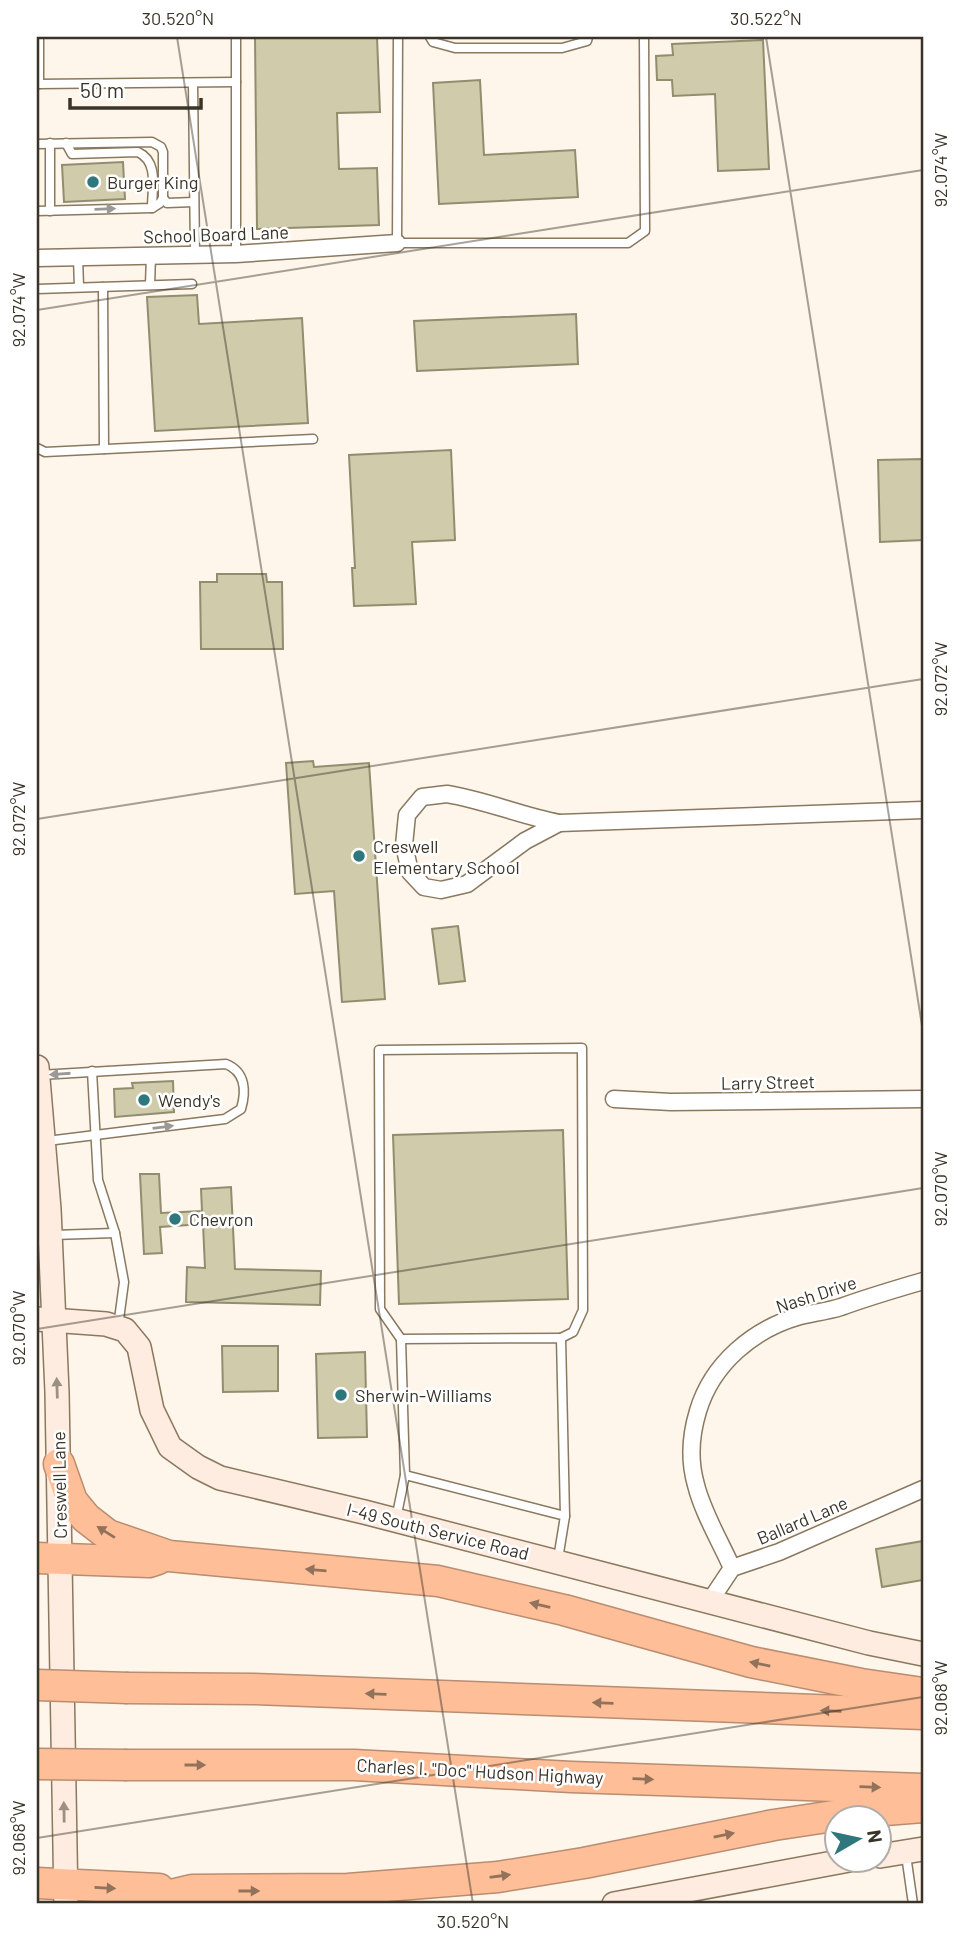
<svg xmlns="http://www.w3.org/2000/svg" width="960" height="1941" viewBox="0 0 960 1941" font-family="Barlow,sans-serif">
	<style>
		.building { fill: #cfcbab; stroke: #918d6f; stroke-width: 2 }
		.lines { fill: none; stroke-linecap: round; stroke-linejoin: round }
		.lane-casing { stroke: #8a785f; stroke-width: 11 }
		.street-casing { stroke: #8a785f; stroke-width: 19 }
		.secondary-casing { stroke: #8a785f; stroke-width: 26 }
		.highway-casing { stroke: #b98d71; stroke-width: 33 }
		.lane { stroke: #fff; stroke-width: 8 }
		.street { stroke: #fff; stroke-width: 16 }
		.secondary { stroke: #ffece0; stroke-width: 23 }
		.highway { stroke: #febe98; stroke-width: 30 }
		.highway-bridge-casing { stroke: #b98d71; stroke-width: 33; stroke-linecap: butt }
		.highway-bridge { stroke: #febe98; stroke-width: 30 }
		.oneway { fill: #9c9994 }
		.oneway2 { fill: #9c9084 }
		.oneway3 { fill: #92725a }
		.ticks { fill: none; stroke: #3a3328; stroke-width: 2; stroke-opacity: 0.45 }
		.poi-dot { fill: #2e777d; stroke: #fff; stroke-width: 2.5 }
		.labels { text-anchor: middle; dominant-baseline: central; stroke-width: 5; stroke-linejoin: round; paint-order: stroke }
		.poi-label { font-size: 18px; fill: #3a3328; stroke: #fff; text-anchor: start }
		.street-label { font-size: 18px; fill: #3a3328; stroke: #fff }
		.neatline { fill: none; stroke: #3a3328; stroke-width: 2.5 }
		.ticks-label { font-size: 18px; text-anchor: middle; fill: #3a3328 }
	</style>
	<rect width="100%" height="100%" fill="#fef6eb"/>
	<!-- building -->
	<g class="building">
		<polygon points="255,37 377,37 380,112 337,113 339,169 377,168 379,225 257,229"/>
		<polygon points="763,40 769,169 718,171 715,94 673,96 672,80 657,80 656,56 673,55 672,44"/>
		<polygon points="480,80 484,155 575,150 578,197 439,204 433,83"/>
		<polygon points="123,162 125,199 64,202 62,165"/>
		<polygon points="197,295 199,324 302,318 308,423 155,431 147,297"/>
		<polygon points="576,314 578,364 417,371 414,321"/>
		<polygon points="451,450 455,540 412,542 416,604 354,606 352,568 355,568 349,455"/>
		<polygon points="923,459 923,540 880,542 878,460"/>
		<polygon points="217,574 266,574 267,582 282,582 283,649 201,649 200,582 217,582"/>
		<polygon points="313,761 314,767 369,763 385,999 342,1002 334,891 295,894 286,763"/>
		<polygon points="458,926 465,981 439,984 432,929"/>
		<polygon points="173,1081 174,1112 115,1117 114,1089 133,1088 132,1083"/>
		<polygon points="563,1130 568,1299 399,1304 393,1135"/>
		<polygon points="140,1174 159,1174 161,1213 202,1211 201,1189 231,1187 235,1269 321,1271 320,1305 186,1302 187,1267 205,1268 203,1224 160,1227 162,1253 144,1254"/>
		<polygon points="222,1346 278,1346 278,1391 223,1392"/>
		<polygon points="365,1352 367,1437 318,1438 316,1354"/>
		<polygon points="923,1541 923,1580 882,1587 876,1549"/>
	</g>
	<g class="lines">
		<defs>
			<g id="lane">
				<polyline points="39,37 39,84"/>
				<polyline points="398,37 397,243 628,243 645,231 644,37"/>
				<polyline points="430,37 433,42 455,48 562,48 587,41 588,37"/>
				<polyline points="193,83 195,255"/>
				<polyline points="37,84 236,82"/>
				<polyline points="50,143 50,211"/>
				<path d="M 66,143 L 72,154 L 138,152 C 159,162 152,188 152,208"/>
				<polyline points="37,144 152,142 161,147 163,152 163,198 160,203 152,208 37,211"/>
				<polyline points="163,198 167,203 194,202"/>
				<polyline points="236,254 236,37"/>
				<polyline points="78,257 79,287"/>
				<polyline points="150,285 151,256"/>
				<polyline points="103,287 104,449"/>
				<polyline points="37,289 192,284"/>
				<polyline points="37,448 45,452 313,439"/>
				<polyline points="92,1071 98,1180 115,1233 124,1282 118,1327"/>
				<path d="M 40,1075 L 226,1064 C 246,1072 246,1092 241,1109 L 225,1119 L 47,1141"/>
				<polyline points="53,1235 115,1233"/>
				<polyline points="401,1339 380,1309 379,1050 582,1048 583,1310 573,1332 561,1338"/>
				<polyline points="405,1475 401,1339 561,1338 565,1516"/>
				<polyline points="396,1519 405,1475 565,1516 558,1559"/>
				<polyline points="906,1855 913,1904"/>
			</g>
			<g id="street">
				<polyline points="37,258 236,254 397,243"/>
				<path d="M 447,794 C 485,800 521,816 559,823 L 525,841 L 467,884 L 441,890 L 424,887 L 410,872 L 404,845 L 407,815 L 422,797 Z"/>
				<polyline points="559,823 923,810"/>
				<polyline points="614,1099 671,1102 923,1099"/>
				<path d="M 732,1568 C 720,1541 703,1513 696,1485 C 689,1461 691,1434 698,1411 C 712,1364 753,1329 800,1316 C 813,1313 828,1311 841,1307 C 868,1297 896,1289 923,1281"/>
				<polyline points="710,1601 732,1568 779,1552 923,1489"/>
			</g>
			<g id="secondary">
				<polyline points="37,1067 49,1209 57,1392 66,1904"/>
				<polyline points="37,1319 106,1324 125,1330 139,1347 152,1410 170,1447 198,1467 220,1478 364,1512 869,1643 923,1654"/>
				<polyline points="880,1856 923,1849"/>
				<polyline points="614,1904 849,1860"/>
			</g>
			<g id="highway">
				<polyline points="59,1464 72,1501 86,1518 108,1535 169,1556 438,1581 564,1610 751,1662 861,1684 923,1693"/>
				<polyline points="37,1558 149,1562 158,1559"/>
				<polyline points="128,1688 254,1689 923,1714"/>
				<polyline points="127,1765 354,1765 571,1777 923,1789"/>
				<polyline points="37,1883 159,1889"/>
				<polyline points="133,1904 192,1890 348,1889 498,1877 584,1863 774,1825 860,1812 923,1807"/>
			</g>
		</defs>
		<!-- lane casing -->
		<use href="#lane" class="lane-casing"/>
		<!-- street casing -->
		<use href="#street" class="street-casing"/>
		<!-- secondary casing -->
		<use href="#secondary" class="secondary-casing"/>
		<!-- highway casing -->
		<use href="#highway" class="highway-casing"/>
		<!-- lane -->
		<use href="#lane" class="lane"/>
		<!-- street -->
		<use href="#street" class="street"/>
		<!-- secondary -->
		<use href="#secondary" class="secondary"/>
		<!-- highway -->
		<use href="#highway" class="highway"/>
		<defs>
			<g id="highway-bridge">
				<polyline points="37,1685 128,1688"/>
				<polyline points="37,1764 127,1765"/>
			</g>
		</defs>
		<!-- highway-bridge casing -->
		<use href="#highway-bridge" class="highway-bridge-casing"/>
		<!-- highway-bridge -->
		<use href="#highway-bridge" class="highway-bridge"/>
	</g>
	<!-- one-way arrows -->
	<defs><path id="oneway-solid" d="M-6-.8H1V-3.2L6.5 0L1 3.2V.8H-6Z" transform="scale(1.75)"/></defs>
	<g class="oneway">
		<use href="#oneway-solid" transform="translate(105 209) rotate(-2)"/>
		<use href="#oneway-solid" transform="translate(60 1074) rotate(176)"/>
		<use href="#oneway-solid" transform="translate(163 1127) rotate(-7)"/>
	</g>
	<g class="oneway2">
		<use href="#oneway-solid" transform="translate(57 1388) rotate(-92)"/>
		<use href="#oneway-solid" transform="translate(64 1812) rotate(-91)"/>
	</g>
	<g class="oneway3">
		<use href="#oneway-solid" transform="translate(106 1532) rotate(-148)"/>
		<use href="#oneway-solid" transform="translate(316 1570) rotate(-175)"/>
		<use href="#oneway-solid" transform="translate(540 1605) rotate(-167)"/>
		<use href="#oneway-solid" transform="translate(760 1664) rotate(-168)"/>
		<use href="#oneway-solid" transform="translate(376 1694) rotate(-178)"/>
		<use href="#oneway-solid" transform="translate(603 1703) rotate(-178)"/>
		<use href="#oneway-solid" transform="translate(831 1711) rotate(-178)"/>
		<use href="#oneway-solid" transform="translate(195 1765)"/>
		<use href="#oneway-solid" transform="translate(643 1779) rotate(2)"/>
		<use href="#oneway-solid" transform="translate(870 1787) rotate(2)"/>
		<use href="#oneway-solid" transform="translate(724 1835) rotate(-11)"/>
		<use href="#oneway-solid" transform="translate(500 1876) rotate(-8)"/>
		<use href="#oneway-solid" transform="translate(105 1888) rotate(3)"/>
		<use href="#oneway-solid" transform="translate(249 1891)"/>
	</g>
	<!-- ticks -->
	<path class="ticks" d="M 177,37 L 473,1904M 766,37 L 923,1032M 37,310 L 923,170M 37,819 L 923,679M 37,1329 L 923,1188M 37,1838 L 923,1697"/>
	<!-- markers -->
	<g class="poi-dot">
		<circle cx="93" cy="182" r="7"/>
		<circle cx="359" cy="856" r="7"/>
		<circle cx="144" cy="1100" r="7"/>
		<circle cx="175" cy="1219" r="7"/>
		<circle cx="341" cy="1395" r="7"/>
	</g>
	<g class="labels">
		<!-- poi labels -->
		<g class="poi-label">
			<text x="107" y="182">Burger King</text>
			<text x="373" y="846">Creswell<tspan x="373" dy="21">Elementary School</tspan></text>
			<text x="158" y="1100">Wendy's</text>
			<text x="189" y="1219">Chevron</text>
			<text x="355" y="1395">Sherwin-Williams</text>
		</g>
		<!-- street labels -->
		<g class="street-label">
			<text transform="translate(216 234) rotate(-2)">School Board Lane</text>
			<text transform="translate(768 1082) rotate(-1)">Larry Street</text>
			<text transform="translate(816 1294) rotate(-18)">Nash Drive</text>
			<text transform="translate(59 1485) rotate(-91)">Creswell Lane</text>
			<text transform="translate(802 1520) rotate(-23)">Ballard Lane</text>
			<text transform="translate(438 1531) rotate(14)">I-49 South Service Road</text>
			<text transform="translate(480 1771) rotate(3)">Charles I. "Doc" Hudson Highway</text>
		</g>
	</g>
	<!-- border -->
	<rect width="960" height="1941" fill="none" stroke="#ffffff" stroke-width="77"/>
	<!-- north arrow -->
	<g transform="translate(858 1839) rotate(81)"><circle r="33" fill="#ffffff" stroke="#b0ada9" stroke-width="2"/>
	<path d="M0-5L12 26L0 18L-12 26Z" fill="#2e777d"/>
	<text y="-10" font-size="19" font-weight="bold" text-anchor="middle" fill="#3a3328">N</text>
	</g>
	<!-- scale -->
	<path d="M70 98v10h131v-10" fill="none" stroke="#3a3328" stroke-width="3.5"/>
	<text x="80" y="98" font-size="21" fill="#3a3328" stroke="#ffffff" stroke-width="5" paint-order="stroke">50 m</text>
	<rect x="38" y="38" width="884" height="1864" class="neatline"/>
	<g class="ticks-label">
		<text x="178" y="25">30.520°N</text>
		<text x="766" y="25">30.522°N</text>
		<text transform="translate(941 170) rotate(-90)" y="6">92.074°W</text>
		<text transform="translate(19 310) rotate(-90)" y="6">92.074°W</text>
		<text transform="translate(941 679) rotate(-90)" y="6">92.072°W</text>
		<text transform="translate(19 819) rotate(-90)" y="6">92.072°W</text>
		<text transform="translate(941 1189) rotate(-90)" y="6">92.070°W</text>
		<text transform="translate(19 1328) rotate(-90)" y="6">92.070°W</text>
		<text transform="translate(941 1698) rotate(-90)" y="6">92.068°W</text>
		<text transform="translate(19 1838) rotate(-90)" y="6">92.068°W</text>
		<text x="473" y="1928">30.520°N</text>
	</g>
</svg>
